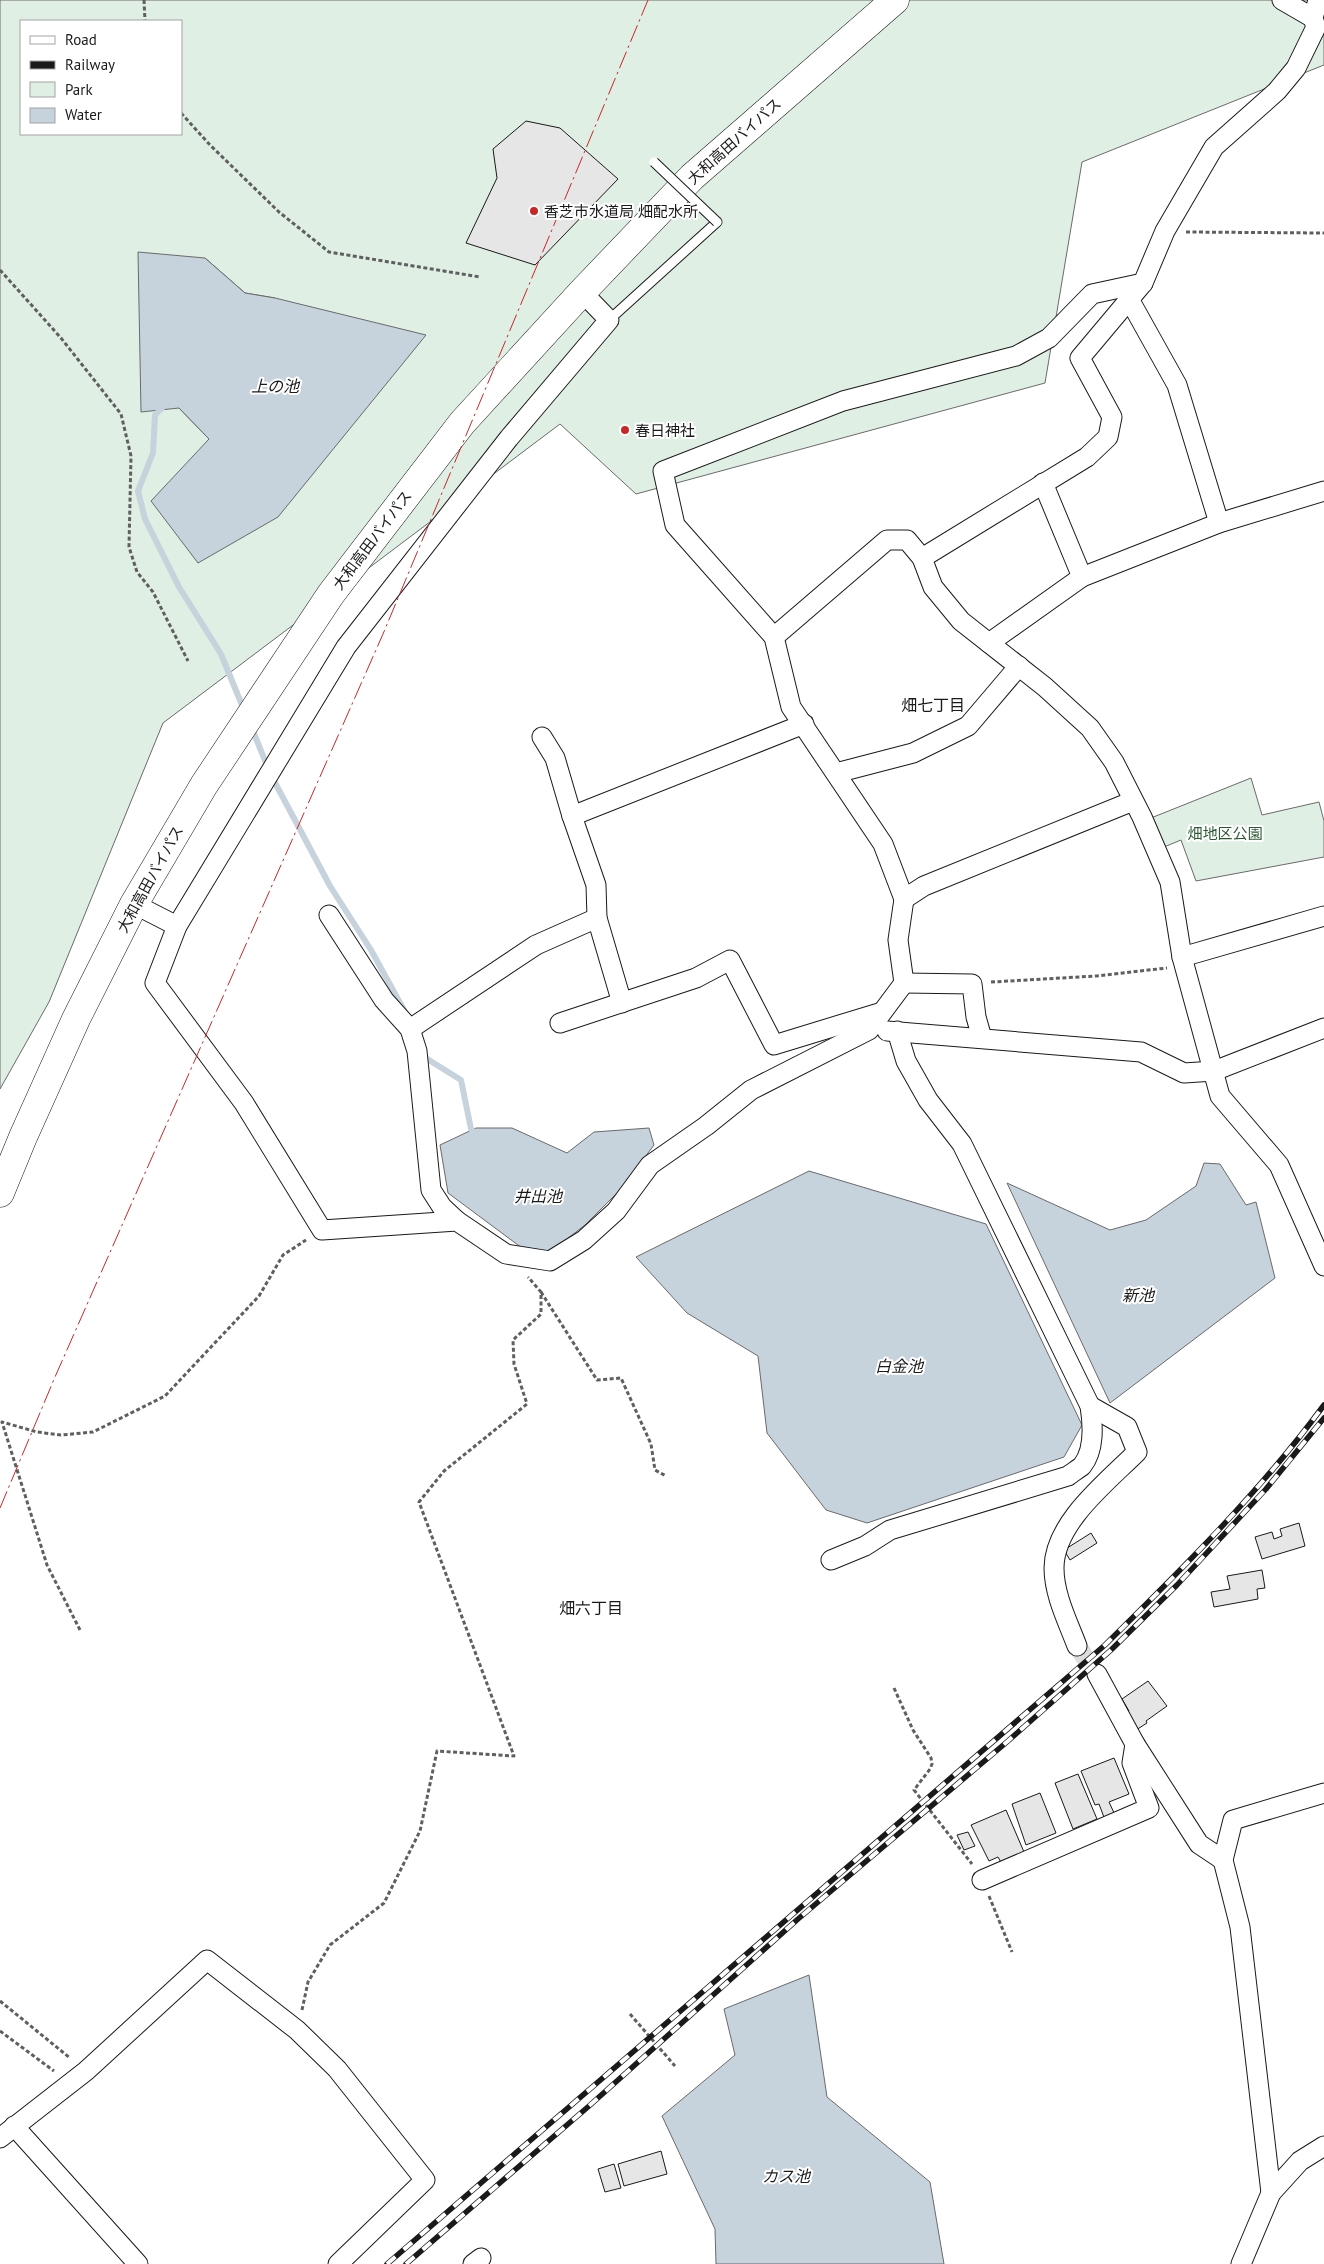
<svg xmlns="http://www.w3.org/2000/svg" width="1324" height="2264" viewBox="0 0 1324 2264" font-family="'PT Sans','Noto Sans JP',sans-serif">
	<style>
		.green { fill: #e0efe3; stroke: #6a6a6a; fill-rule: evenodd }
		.water { fill: #c6d2dc; stroke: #6a6a6a }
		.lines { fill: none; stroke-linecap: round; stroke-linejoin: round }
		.stream { stroke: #c6d2dc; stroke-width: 6 }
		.building { fill: #e6e6e6; stroke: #1a1a1a }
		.street-tunnel { stroke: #ddd; stroke-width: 19; stroke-dasharray: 19 9; stroke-linecap: butt }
		.lane-casing { stroke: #1a1a1a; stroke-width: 11 }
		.street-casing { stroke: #1a1a1a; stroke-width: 21 }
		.highway-casing { stroke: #1a1a1a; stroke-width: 29 }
		.path { stroke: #5f5f5f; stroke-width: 3; stroke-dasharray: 4 2.5; stroke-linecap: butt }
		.lane { stroke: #fff; stroke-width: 9 }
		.street { stroke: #fff; stroke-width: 19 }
		.highway { stroke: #fff; stroke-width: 28 }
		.rail-casing { stroke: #1a1a1a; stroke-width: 5.5 }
		.rail { stroke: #fff; stroke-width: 4; stroke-dasharray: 11; stroke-linecap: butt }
		.lane-bridge-casing { stroke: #1a1a1a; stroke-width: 11; stroke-linecap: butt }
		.lane-bridge { stroke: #fff; stroke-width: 9 }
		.power { stroke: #c62828; stroke-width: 1; stroke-dasharray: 18 4 2.5 4; stroke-linecap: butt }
		.poi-dot { fill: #c62828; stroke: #fff; stroke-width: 2 }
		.labels { text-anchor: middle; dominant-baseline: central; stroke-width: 4; stroke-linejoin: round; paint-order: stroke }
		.street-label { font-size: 15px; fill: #1a1a1a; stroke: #fff }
		.poi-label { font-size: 15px; fill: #1a1a1a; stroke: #fff; text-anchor: start }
		.park-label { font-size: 15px; fill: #2b5a34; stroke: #fff }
		.water-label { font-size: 16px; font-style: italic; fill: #1a1a1a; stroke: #fff }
		.neighbourhood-label { font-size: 16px; fill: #1a1a1a; stroke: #fff }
	</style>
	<rect width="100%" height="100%" fill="#fff"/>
	<!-- green -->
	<g class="green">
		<path d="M 0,0 L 1324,0 L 1324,65 L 1082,162 L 1045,383 L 636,494 L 560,424 L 163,723 L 49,1002 L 0,1089 ZM 21,21 L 181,21 L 181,134 L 21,134 ZM 205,258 L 245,293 L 275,298 L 198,563 L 209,439 L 179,408 Z"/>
		<polygon points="1251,778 1262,815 1319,802 1324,821 1324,857 1196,881 1181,840 1164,847 1151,818"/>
	</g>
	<!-- water -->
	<g class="water">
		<polygon points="138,252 205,258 245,293 275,298 426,335 278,517 198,563 151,501 209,439 179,408 141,412"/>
		<polygon points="476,1128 512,1128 567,1153 594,1132 649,1128 654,1145 621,1189 585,1225 549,1253 526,1251 448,1193 440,1145"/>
		<polygon points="1204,1163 1220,1164 1246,1205 1256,1202 1275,1278 1110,1403 1007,1183 1110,1230 1146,1220 1196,1186"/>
		<polygon points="809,1171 986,1224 1082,1425 1064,1457 867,1523 826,1510 767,1433 758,1356 687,1313 636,1257"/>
		<polygon points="809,1975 827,2097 930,2182 944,2264 716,2264 715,2229 662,2116 735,2055 724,2009"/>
	</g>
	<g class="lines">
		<!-- stream -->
		<g class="stream">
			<polyline points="165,405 155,415 153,453 138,491 145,519 179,587 221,654 244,710"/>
			<polyline points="251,726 268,768"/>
			<polyline points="272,777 330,886 371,950 405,1012"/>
			<polyline points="423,1053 424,1057 461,1080 471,1129 476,1135"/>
		</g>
	</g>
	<!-- building -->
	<g class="building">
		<polygon points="526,121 560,128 618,179 535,265 466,243 497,178 493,149"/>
		<polygon points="1299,1523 1305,1546 1262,1559 1255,1537 1272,1532 1274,1539 1282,1536 1280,1529"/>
		<polygon points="1091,1533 1097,1543 1070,1560 1064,1550"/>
		<polygon points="1262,1570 1265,1588 1257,1589 1258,1599 1214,1607 1211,1592 1230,1589 1227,1576"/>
		<polygon points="1148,1681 1167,1706 1146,1721 1147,1723 1136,1730 1126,1714 1129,1711 1122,1699"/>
		<polygon points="1114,1758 1129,1794 1109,1802 1115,1815 1105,1820 1099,1804 1095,1805 1081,1771"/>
		<polygon points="1078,1774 1097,1819 1073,1829 1055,1783"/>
		<polygon points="1040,1793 1056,1833 1026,1845 1012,1804"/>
		<polygon points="1006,1810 1024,1852 1002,1864 998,1857 989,1861 971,1825"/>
		<polygon points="968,1832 975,1846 964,1850 957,1835"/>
		<polygon points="661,2151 667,2174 624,2186 618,2164"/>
		<polygon points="614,2164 621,2188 605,2192 598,2169"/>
	</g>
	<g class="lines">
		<!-- street-tunnel -->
		<polyline class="street-tunnel" points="1077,1646 1097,1674"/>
		<defs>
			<polyline id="lane" points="609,320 717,222"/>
			<g id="street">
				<polyline points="1282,0 1313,18"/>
				<polyline points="582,292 609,320 509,438 346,647 177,926 155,983 244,1103 322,1230 457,1221 506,1254 550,1261 584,1240 616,1211 650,1165 706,1126 751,1090 869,1030 904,983 898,940 904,899 883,844 791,707 774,637 675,525 663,471 843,401 1016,356 1049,338 1092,294 1143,283 1165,231 1214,147 1277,91 1296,68 1316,27 1313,18 1318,0"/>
				<polyline points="1129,299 1177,385 1219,523"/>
				<polyline points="1043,483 1082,577"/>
				<polyline points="922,558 1087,457 1108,437 1112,417 1080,358 1143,283"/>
				<polyline points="774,637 887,540 907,540 922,558 933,587 961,621 1045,687 1090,728 1114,762 1142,817 1170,882 1182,957 1220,1096 1279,1165 1324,1266"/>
				<polyline points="989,643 1082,577 1219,523 1324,491"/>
				<polyline points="542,737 555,758 572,816"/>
				<polyline points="836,773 913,753 968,726 1019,666"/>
				<polyline points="904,899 924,886 1133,801"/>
				<polyline points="134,904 177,926"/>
				<polyline points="329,915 384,1000 410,1029 417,1051 431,1190 442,1207 457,1221"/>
				<polyline points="1182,957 1324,916"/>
				<polyline points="904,983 972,984 976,1017 982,1038"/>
				<polyline points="622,1003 597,918 596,885 572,816 804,724"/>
				<polyline points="560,1023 696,978 730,960 774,1045 882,1012"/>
				<polyline points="410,1029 536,945 597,918"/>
				<polyline points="887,1031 1141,1052 1184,1073 1214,1071 1324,1028"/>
				<path d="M 831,1560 L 865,1546 L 890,1530 L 1068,1476 C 1072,1473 1078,1469 1082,1466 C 1095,1450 1093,1425 1090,1406 L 962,1144 L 928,1100 L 906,1061 L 897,1031"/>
				<path d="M 1077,1646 C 1068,1622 1054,1595 1054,1568 C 1054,1523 1107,1482 1137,1452 L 1127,1427 L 1090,1406"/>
				<polyline points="1097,1674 1135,1744 1199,1844 1223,1860"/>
				<polyline points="982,1880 1149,1808 1132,1763 1135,1744"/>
				<polyline points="14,2126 138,2264"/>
				<polyline points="0,2138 86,2071 207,1960 297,2030 337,2069 425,2180 338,2264"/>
				<polyline points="1271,2193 1240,1927 1223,1860 1233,1820 1324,1793"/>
				<polyline points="473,2264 481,2258"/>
				<polyline points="1241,2264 1271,2193 1300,2161 1324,2146"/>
			</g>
			<polyline id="highway" points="0,1193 23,1137 76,1019 134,904 204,785 331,594 462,423 582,292 692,177 895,0"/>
		</defs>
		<!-- lane casing -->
		<use href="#lane" class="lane-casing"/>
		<!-- street casing -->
		<use href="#street" class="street-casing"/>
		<!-- highway casing -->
		<use href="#highway" class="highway-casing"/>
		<!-- path -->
		<g class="path">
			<polyline points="144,0 145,21"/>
			<polyline points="181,113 210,145 279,212 329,252 480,277"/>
			<polyline points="1186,232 1324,233"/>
			<polyline points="0,270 61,338 121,414 131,456 129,547 137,572 153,592 188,661"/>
			<polyline points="991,982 1096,976 1167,968"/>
			<polyline points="541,1292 597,1380 621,1378 651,1444 655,1470 666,1476"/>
			<polyline points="80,1630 47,1565 2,1422 37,1432 61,1435 93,1432 165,1396 259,1296 283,1255 306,1240"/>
			<polyline points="894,1688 913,1730 931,1758 932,1764 930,1769 914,1790 972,1864"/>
			<polyline points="989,1896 1012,1952"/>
			<polyline points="0,2001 70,2058"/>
			<polyline points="302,2010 308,1982 330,1945 384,1903 420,1831 437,1751 514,1756 419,1502 444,1471 527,1404 514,1364 513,1340 541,1314 541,1292 528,1277"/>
			<polyline points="630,2014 675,2066"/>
			<polyline points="0,2031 54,2071"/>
		</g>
		<!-- lane -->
		<use href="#lane" class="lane"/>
		<!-- street -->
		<use href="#street" class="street"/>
		<!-- highway -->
		<use href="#highway" class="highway"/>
		<defs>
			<g id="rail">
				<path d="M 387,2264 L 1105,1645 C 1182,1569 1260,1492 1324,1405"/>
				<polyline points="406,2264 589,2106 798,1919 1008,1741 1111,1650 1177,1585 1266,1489 1324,1418"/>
			</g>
		</defs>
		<!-- rail casing -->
		<use href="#rail" class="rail-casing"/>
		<!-- rail -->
		<use href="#rail" class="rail"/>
		<defs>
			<polyline id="lane-bridge" points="654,162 717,222"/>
		</defs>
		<!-- lane-bridge casing -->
		<use href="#lane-bridge" class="lane-bridge-casing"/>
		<!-- lane-bridge -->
		<use href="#lane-bridge" class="lane-bridge"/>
		<!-- power -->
		<polyline class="power" points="0,1508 55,1377 383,634 648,0"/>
	</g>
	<!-- markers -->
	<g class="poi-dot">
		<circle cx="534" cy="211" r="5"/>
		<circle cx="625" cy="430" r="5"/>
	</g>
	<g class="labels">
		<!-- street labels -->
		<g class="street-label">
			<text transform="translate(734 141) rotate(-42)">大和高田バイパス</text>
			<text transform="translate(372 540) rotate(-53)">大和高田バイパス</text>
			<text transform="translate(150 879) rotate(-61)">大和高田バイパス</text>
		</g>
		<!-- poi labels -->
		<g class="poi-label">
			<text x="544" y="211">香芝市水道局 畑配水所</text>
			<text x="635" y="430">春日神社</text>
		</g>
		<!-- park labels -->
		<g class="park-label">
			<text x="1225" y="833">畑地区公園</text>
		</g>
		<!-- water labels -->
		<g class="water-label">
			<text x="275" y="386">上の池</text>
			<text x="538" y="1196">井出池</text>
			<text x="1138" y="1295">新池</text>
			<text x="899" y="1366">白金池</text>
			<text x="786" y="2176">カス池</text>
		</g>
		<!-- neighbourhood labels -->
		<g class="neighbourhood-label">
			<text x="933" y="705">畑七丁目</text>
			<text x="591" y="1608">畑六丁目</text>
		</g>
	</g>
	<!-- legend -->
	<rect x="20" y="20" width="162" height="115" fill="#ffffff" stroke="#a3a3a3"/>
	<rect x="30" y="36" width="25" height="8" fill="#ffffff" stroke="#a3a3a3"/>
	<text x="65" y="45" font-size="15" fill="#1a1a1a">Road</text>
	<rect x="30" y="61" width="25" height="8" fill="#1a1a1a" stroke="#a3a3a3"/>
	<text x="65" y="70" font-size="15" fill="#1a1a1a">Railway</text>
	<rect x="30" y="82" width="25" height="15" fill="#e0efe3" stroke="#a3a3a3"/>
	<text x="65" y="95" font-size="15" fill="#1a1a1a">Park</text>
	<rect x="30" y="108" width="25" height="15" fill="#c6d2dc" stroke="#a3a3a3"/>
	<text x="65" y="120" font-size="15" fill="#1a1a1a">Water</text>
</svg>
